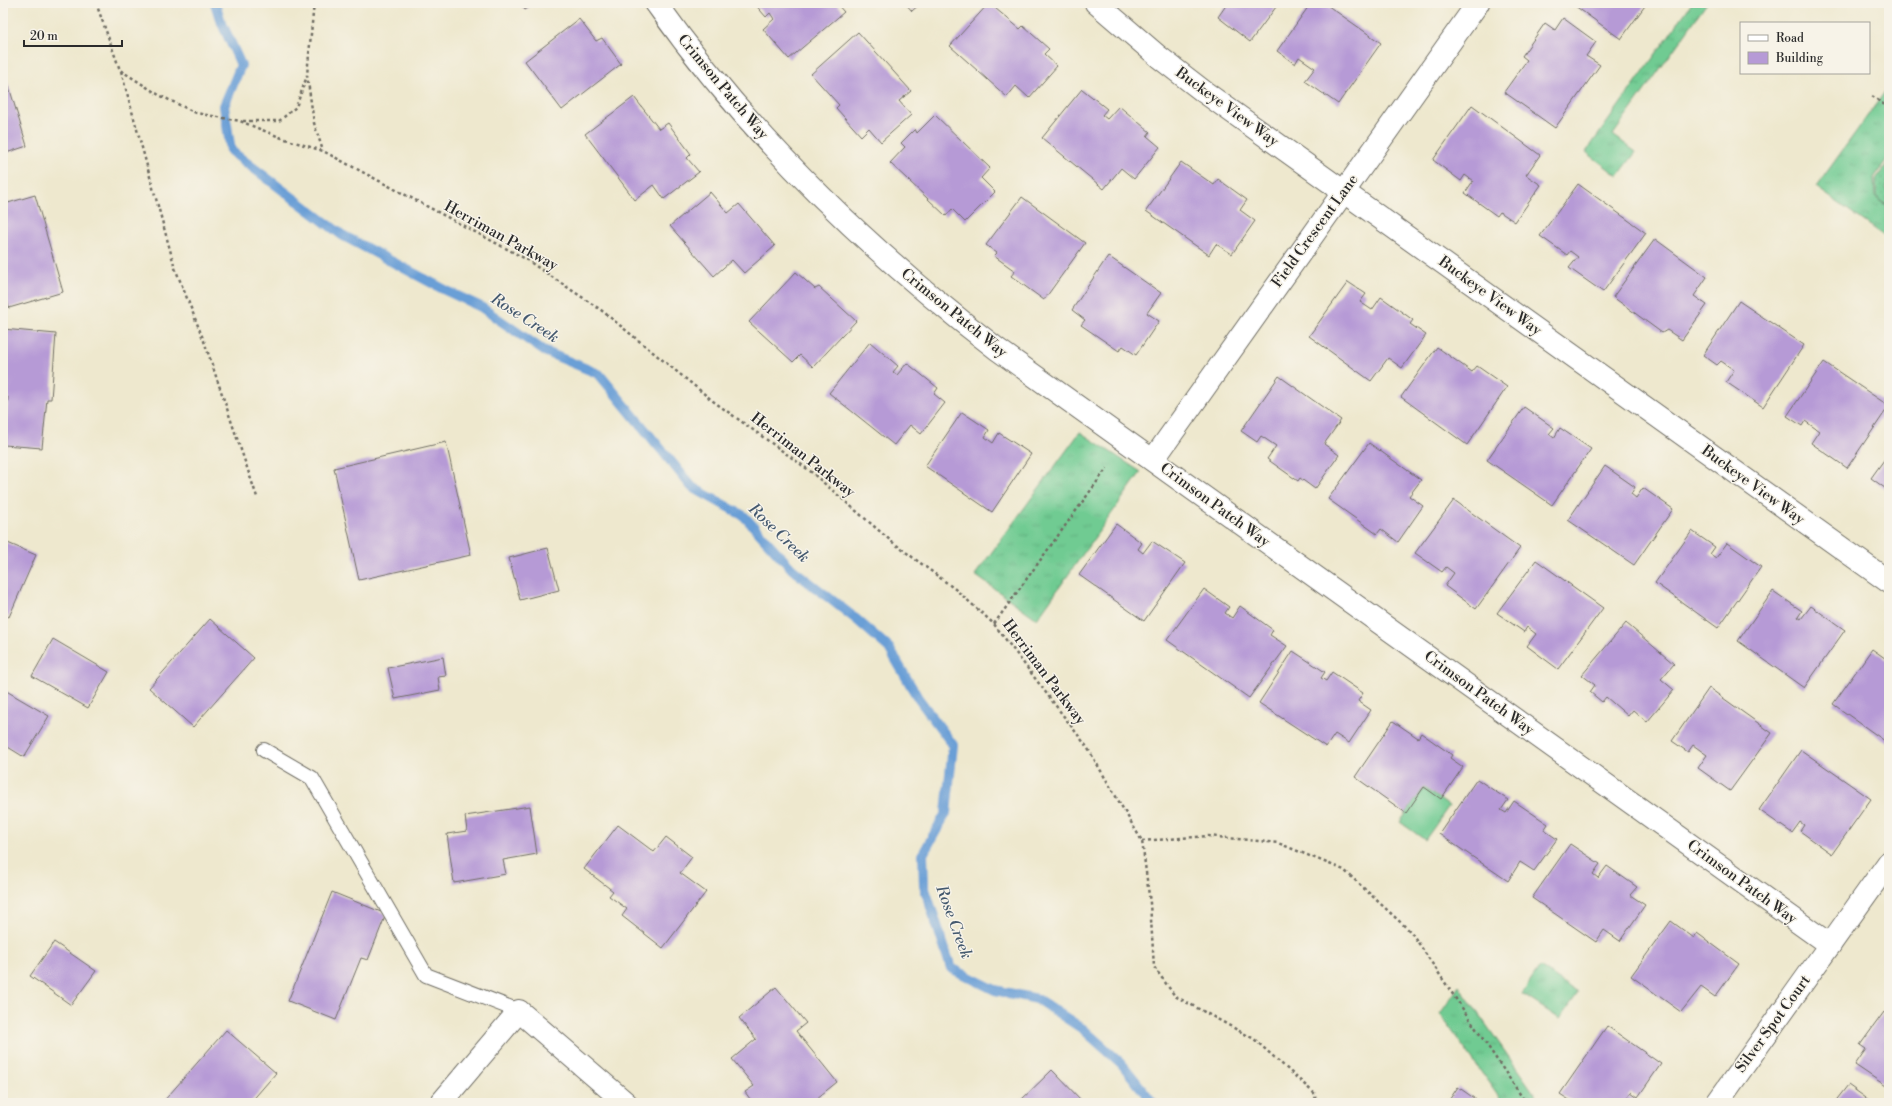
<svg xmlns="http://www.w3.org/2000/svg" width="1892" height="1106" viewBox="0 0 1892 1106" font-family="'Libre Bodoni',serif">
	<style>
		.grass { fill: url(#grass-tufts); stroke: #4e7b5e }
		.garden { fill: url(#garden-dots); stroke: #4e7b5e }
		.pitch { fill: #70cb92; stroke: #4e7b5e }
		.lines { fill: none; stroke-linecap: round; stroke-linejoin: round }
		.stream { stroke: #6a9fd6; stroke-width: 10 }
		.building { fill: #b69ad6 }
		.service-casing { stroke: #6f6d64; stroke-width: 16 }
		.minor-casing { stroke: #6f6d64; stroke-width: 24 }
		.path { stroke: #6f6d64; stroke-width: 2.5; stroke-dasharray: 3 3; stroke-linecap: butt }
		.service { stroke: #fff; stroke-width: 14 }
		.minor { stroke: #fff; stroke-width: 22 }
		.labels { text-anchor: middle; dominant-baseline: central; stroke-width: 3; stroke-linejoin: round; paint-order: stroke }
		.street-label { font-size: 15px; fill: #2b2b2b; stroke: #f7f3e8 }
		.water-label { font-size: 16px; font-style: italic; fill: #44596f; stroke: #f7f3e8 }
	</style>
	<defs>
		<pattern id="grass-tufts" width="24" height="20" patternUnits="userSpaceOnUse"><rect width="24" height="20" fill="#70cb92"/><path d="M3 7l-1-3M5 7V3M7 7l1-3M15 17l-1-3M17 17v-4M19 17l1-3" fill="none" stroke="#61ae7e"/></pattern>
		<pattern id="garden-dots" width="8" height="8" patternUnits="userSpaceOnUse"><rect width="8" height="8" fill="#70cb92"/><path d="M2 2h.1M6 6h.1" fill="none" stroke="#61ae7e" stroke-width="1.8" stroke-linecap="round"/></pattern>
	</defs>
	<rect width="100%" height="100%" fill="#f7f3e8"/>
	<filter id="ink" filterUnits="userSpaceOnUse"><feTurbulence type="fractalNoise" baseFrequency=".025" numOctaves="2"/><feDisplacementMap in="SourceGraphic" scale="8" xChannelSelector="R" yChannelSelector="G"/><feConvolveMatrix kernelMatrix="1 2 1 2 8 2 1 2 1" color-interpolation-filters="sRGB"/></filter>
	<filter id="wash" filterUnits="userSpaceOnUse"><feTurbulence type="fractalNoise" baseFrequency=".012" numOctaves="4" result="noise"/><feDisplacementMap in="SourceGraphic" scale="16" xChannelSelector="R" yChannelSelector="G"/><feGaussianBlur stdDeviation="0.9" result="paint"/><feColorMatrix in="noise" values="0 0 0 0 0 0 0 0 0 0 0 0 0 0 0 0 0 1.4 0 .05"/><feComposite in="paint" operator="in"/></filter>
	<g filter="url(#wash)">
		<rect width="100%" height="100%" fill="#eee8ce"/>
		<!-- grass -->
		<g class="grass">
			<polygon points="1692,3 1707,3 1613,135 1636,152 1618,176 1586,152"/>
			<polygon points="1889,86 1889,156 1874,178 1875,197 1889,207 1889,239 1816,187"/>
			<polygon points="1080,432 1141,472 1037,619 975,575"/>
			<polygon points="1540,967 1578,993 1560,1019 1522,994"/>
			<polygon points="1459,986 1541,1103 1503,1103 1440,1014"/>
		</g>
		<!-- garden -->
		<polygon class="garden" points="1889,161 1889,183 1885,189 1889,191 1889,206 1876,197 1876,179"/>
		<!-- pitch -->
		<polygon class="pitch" points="1424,788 1449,806 1425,840 1400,822"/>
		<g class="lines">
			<!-- stream -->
			<polyline class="stream" points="215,3 220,19 241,65 224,106 231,151 342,235 447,291 481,307 544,351 599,374 692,487 744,516 792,569 856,619 889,648 918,698 953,745 946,813 923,854 924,886 951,968 995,990 1037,999 1083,1029 1122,1064 1153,1103"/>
		</g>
		<g id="blocks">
			<!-- building -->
			<g class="building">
				<polygon points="520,3 535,3 525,10"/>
				<polygon points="754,3 836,3 844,12 789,59 763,29 774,19 770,13 766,17"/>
				<polygon points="905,3 921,3 912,11"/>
				<polygon points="989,3 1020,29 1023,26 1049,49 1044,54 1057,66 1029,98 1016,86 1007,97 950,46"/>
				<polygon points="1226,3 1279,3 1250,42 1218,17 1227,4"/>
				<polygon points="1311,3 1324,3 1381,43 1338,104 1305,81 1315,68 1299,57 1295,64 1277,51"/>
				<polygon points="1571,3 1647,3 1621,39"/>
				<polygon points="1563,18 1596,42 1586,56 1600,65 1555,128 1504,92 1527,60 1522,56 1545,23 1555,30"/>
				<polygon points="579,19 596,41 602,38 621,64 562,110 525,61"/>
				<polygon points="858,32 911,91 899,101 911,115 881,142 869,128 861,136 836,108 839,105 811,74"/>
				<polygon points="3,67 27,146 3,154"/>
				<polygon points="1082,89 1107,109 1102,115 1107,119 1119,106 1150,132 1147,136 1160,147 1134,179 1121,168 1104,189 1042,138"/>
				<polygon points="634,97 659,129 668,123 691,154 687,158 699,172 664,199 654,185 635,200 585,134"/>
				<polygon points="1472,105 1540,155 1526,175 1541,185 1515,222 1500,212 1497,216 1465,193 1473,181 1465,175 1461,181 1433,160"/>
				<polygon points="935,115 990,168 981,178 995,192 965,222 952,209 946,216 890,163 905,147 901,143 915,129 917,133"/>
				<polygon points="1181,162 1214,185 1218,179 1247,200 1240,210 1255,221 1232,254 1216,244 1209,255 1146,211"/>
				<polygon points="1578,184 1646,233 1603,292 1569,268 1578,257 1570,251 1567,255 1540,236"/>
				<polygon points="3,186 8,203 35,195 63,292 9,308 3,285"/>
				<polygon points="710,192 728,213 739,204 775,246 744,273 732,260 714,276 670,226"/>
				<polygon points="1022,197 1085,243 1044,300 1011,276 1015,271 994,256 997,253 986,245"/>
				<polygon points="1655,239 1707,277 1694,296 1707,305 1682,340 1667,330 1662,333 1613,297"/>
				<polygon points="1108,256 1161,293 1147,313 1159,321 1136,355 1123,346 1119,351 1081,325 1085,320 1072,310"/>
				<polygon points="796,272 815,289 819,287 856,321 813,367 800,355 793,362 749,322"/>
				<polygon points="1348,282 1366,294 1360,302 1372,310 1381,297 1413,320 1410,324 1426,335 1402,368 1388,358 1371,381 1309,336"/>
				<polygon points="1739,301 1804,345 1763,407 1726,382 1734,370 1721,361 1717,365 1703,355"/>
				<polygon points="3,329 56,334 51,399 47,399 42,448 4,445 8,397 3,397"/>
				<polygon points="870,342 898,366 893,372 897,375 907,363 938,388 934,394 945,403 921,434 910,425 894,445 829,393"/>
				<polygon points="1437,347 1472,372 1477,366 1507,387 1467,445 1401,397"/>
				<polygon points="1824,362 1889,406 1847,468 1811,443 1819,431 1805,421 1802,426 1787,416"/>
				<polygon points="1279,376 1341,420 1324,444 1339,455 1315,489 1300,478 1298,481 1267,459 1276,446 1261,436 1257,442 1241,431"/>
				<polygon points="1524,407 1554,428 1549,434 1554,438 1560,428 1591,449 1552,505 1487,460"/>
				<polygon points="962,412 989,430 985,437 993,443 999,433 1031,454 992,512 925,466"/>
				<polygon points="446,442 471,555 359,580 334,468"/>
				<polygon points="1369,443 1421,480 1409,496 1423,506 1398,542 1381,529 1377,534 1328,499"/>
				<polygon points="1889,453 1889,491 1871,478"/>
				<polygon points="1605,466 1635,487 1631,494 1636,498 1643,488 1673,509 1634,565 1568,520"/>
				<polygon points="1454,500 1520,548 1476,609 1445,586 1454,573 1446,567 1442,572 1415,553"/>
				<polygon points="1116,524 1142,543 1138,549 1143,553 1152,541 1185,563 1144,621 1079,575"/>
				<polygon points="1692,531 1715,547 1710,554 1716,558 1727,543 1761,567 1718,628 1655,583"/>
				<polygon points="3,541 36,555 9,617 3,614"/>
				<polygon points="548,548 559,590 520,600 509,558"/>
				<polygon points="1536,560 1603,608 1558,669 1527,646 1536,634 1527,627 1524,632 1497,613"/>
				<polygon points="1204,589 1229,607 1225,613 1232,618 1240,606 1273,630 1270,635 1287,646 1249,698 1167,640"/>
				<polygon points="1773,591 1802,611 1798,617 1801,619 1811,606 1845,630 1804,688 1738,641"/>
				<polygon points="210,619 254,658 193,727 149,688"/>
				<polygon points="1626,623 1674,664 1661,679 1674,690 1647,722 1633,710 1628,716 1606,697 1602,702 1590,692 1595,685 1582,675"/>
				<polygon points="53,639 109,672 88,708 32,676"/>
				<polygon points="1872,649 1889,661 1889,744 1833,704"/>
				<polygon points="1293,651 1325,672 1321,678 1326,681 1332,672 1363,693 1358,701 1371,710 1349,743 1335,734 1326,747 1259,703"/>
				<polygon points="443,657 446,676 438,677 440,690 395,699 388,668"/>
				<polygon points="1709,688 1772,733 1730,791 1698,768 1707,755 1693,745 1688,752 1672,741"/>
				<polygon points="3,689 49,716 24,757 3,744"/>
				<polygon points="1393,721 1418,738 1421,733 1452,755 1450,758 1463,767 1441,799 1424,787 1406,813 1355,777"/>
				<polygon points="1801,750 1871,799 1832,854 1800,831 1804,825 1800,822 1792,833 1759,810"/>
				<polygon points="1477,779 1508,800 1501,810 1506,813 1514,801 1548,824 1544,830 1557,839 1534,871 1520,862 1508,881 1439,834"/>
				<polygon points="530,806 537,854 503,860 506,874 454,883 447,834 467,831 465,816"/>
				<polygon points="618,825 654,852 666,837 692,857 680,873 706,892 663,948 622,916 627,909 609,896 613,891 584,869"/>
				<polygon points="1570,844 1600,864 1593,874 1598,878 1607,866 1637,887 1630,895 1645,905 1620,941 1604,930 1596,942 1532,898"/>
				<polygon points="332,892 386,914 368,960 361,958 336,1020 288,1001"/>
				<polygon points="1671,921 1694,938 1697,933 1739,964 1715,997 1701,987 1681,1012 1631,976"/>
				<polygon points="54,942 96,971 71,1005 30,976"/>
				<polygon points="776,987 806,1023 796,1031 837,1082 811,1103 753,1103 745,1092 754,1086 732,1059 756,1039 739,1018"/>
				<polygon points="1884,1012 1889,1016 1889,1088 1855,1065 1866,1049 1860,1045"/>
				<polygon points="1607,1026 1661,1064 1638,1097 1631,1092 1628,1096 1638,1103 1574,1103 1560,1094"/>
				<polygon points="226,1030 276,1073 250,1103 162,1103"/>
				<polygon points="1052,1070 1084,1103 1018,1103"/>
				<polygon points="1848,1085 1873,1103 1834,1103"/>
				<polygon points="1458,1087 1481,1103 1447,1103"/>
			</g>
		</g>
	</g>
	<g filter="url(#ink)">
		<use href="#blocks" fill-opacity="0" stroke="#6f6d64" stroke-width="1"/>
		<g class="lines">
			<defs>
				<polyline id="service" points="264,750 312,778 426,975 519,1011"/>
				<g id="minor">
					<path d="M 656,3 C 750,136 868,250 997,349 L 1830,945"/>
					<polyline points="1096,3 1159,57 1203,91 1889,582"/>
					<polyline points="1153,460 1478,3"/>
					<polyline points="441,1103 519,1011 626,1103"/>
					<polyline points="1717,1103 1889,862"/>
				</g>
			</defs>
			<!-- service casing -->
			<use href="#service" class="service-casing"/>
			<!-- minor casing -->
			<use href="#minor" class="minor-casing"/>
			<!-- path -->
			<g class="path">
				<polyline points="96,3 120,70 159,95 196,113 240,121 282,138 323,151 524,258 601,310 713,401 810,471 891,541 955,589 994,624 1087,747 1142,841 1150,903 1154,967 1175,996 1254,1039 1315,1094 1316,1103"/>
				<polyline points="314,3 307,75 314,123 323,151"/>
				<polyline points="121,71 175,268 204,341 257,497"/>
				<polyline points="1872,96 1889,108"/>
				<polyline points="243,121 279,121 296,107 307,76"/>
				<polyline points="994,624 1107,468"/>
				<polyline points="1142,841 1208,836 1278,843 1344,870 1411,932 1526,1103"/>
			</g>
			<!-- service -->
			<use href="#service" class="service"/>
			<!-- minor -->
			<use href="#minor" class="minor"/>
		</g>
	</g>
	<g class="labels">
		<!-- street labels -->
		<g class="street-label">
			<text transform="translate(723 87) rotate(50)">Crimson Patch Way</text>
			<text transform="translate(1227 107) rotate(36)">Buckeye View Way</text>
			<text transform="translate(1315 231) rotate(-54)">Field Crescent Lane</text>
			<text transform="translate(501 236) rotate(29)">Herriman Parkway</text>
			<text transform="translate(1490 296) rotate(36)">Buckeye View Way</text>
			<text transform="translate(954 313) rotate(39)">Crimson Patch Way</text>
			<text transform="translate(803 455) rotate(38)">Herriman Parkway</text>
			<text transform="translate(1753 485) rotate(36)">Buckeye View Way</text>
			<text transform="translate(1215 505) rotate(36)">Crimson Patch Way</text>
			<text transform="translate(1044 672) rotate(53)">Herriman Parkway</text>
			<text transform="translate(1479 693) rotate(36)">Crimson Patch Way</text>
			<text transform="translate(1742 882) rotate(36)">Crimson Patch Way</text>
			<text transform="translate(1773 1024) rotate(-54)">Silver Spot Court</text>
		</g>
		<!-- water labels -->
		<g class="water-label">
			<text transform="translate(525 318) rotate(33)">Rose Creek</text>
			<text transform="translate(779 533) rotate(44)">Rose Creek</text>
			<text transform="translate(954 922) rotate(70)">Rose Creek</text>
		</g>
	</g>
	<!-- margin -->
	<rect width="1892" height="1106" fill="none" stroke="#f7f3e8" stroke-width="16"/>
	<!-- legend -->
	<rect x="1740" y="22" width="130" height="52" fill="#f7f3e8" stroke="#a5a39c"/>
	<rect x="1748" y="35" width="20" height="6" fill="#ffffff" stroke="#a5a39c"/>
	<text x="1776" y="42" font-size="12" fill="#2b2b2b">Road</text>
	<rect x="1748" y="52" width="20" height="12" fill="#b69ad6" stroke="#a5a39c"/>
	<text x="1776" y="62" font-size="12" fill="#2b2b2b">Building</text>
	<!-- scale -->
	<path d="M24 40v6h98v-6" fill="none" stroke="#2b2b2b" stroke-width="2"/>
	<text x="30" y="40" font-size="12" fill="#2b2b2b" stroke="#f7f3e8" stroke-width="3" paint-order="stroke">20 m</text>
</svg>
